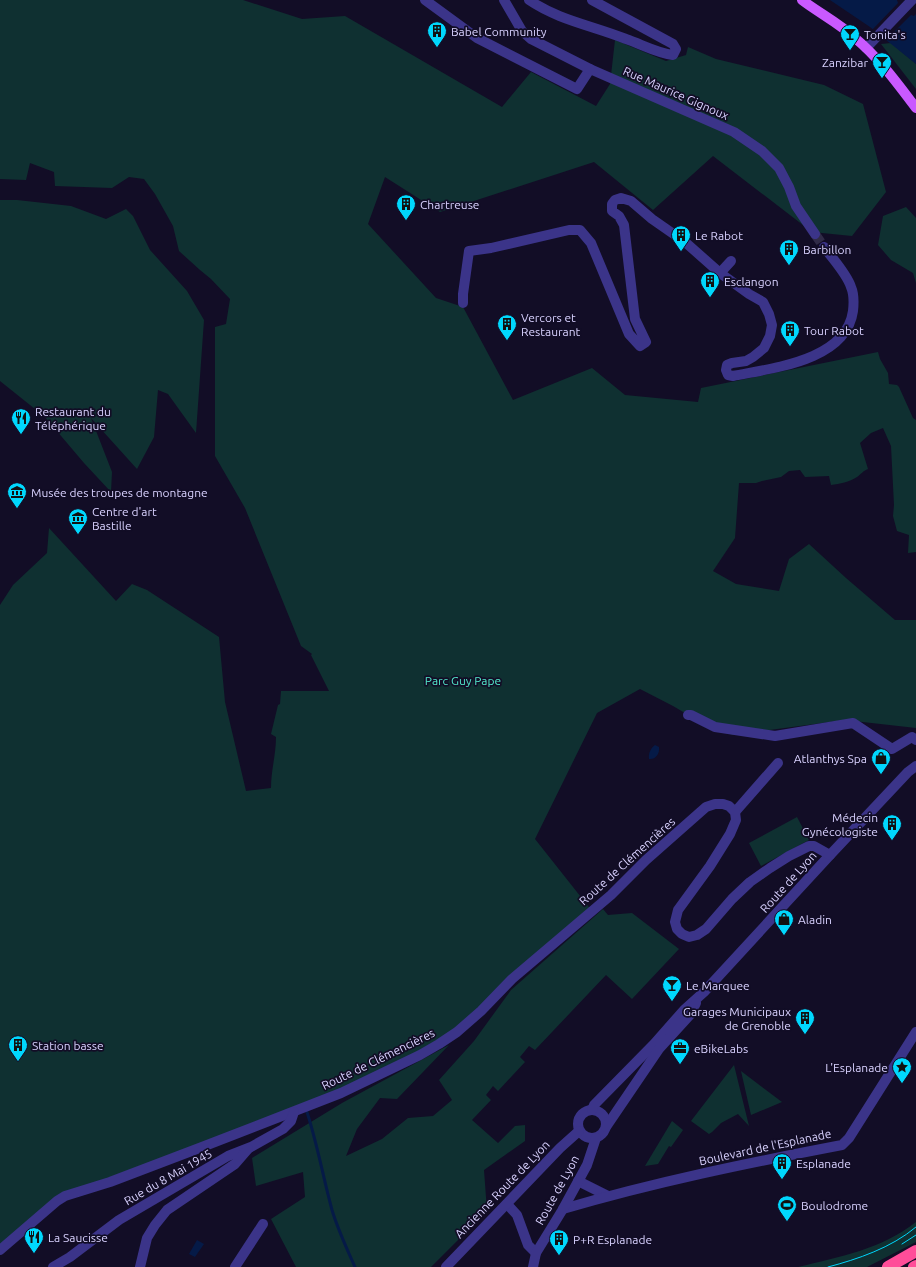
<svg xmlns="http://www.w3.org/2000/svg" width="916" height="1267" viewBox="0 0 916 1267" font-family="Ubuntu,sans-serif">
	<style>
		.green { fill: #0f3031 }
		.water { fill: #051a47 }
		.pier { fill: #120d26 }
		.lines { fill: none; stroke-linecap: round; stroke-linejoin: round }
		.stream { stroke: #051a47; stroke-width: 3 }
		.minor-tunnel { stroke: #302b47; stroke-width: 10; stroke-dasharray: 10 5; stroke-linecap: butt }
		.minor { stroke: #3b3489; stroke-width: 10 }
		.major { stroke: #c959ff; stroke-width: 10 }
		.highway { stroke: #ff4d99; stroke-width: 12 }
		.tram { stroke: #00d7fd; stroke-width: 1 }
		.labels { text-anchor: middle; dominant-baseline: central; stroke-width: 3.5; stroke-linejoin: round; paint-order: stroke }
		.poi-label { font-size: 12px; fill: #d9d2ff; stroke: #120d26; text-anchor: start }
		.street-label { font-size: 12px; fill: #d9d2ff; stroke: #120d26 }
		.park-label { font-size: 12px; fill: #53eacc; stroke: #120d26 }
	</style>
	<rect width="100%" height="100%" fill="#120d26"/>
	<!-- green -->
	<g class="green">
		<path d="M 0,0 L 243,0 L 302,19 L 345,16 L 502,107 L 531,72 L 596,106 L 610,84 L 615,40 L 666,61 L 686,55 L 688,47 L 716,59 L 824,85 L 863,104 L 886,192 L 852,236 L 812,232 L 713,156 L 653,210 L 594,162 L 440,212 L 385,177 L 368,224 L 436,298 L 463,307 L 513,400 L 592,368 L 625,395 L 698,402 L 701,388 L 878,352 L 880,359 L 888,373 L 889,384 L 897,385 L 899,387 L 913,418 L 916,420 L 916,552 L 908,553 L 909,535 L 897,531 L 893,516 L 894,505 L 891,446 L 883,428 L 871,433 L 860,443 L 868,469 C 863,471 861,474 857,477 C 849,482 840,484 831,485 L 829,476 L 805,477 L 800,470 L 789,471 L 781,477 L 762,481 L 756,483 L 739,483 L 735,538 L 713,571 L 736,584 L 779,591 L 789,559 L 809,544 L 846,578 L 895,620 L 916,620 L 916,728 L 845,720 L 733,735 L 707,726 L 673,706 L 640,689 L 597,713 L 535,839 L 592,911 L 457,1032 L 362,1083 L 65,1196 L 0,1250 L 0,605 L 13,585 L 47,553 L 49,528 L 116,601 L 132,584 L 147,590 L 219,637 L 225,702 L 246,791 L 271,788 C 271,770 276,755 276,737 L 271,734 L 278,705 L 280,704 L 281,691 L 329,691 L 311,655 L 312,654 L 301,646 L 245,508 L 215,456 L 215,327 L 226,324 L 230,299 L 211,279 L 200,270 L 179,251 L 173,226 L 155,194 L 144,179 L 129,177 L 112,188 L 55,186 L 54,172 L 30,163 L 26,180 L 0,179 Z"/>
		<polygon points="891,43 916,64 916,89 881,44"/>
		<polygon points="0,200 17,200 71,206 106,219 126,209 133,216 150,250 187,291 204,320 196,433 168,394 158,390 154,437 137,469 91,418 112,472 111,492 84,463 45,417 0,381"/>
		<polygon points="906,207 916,218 916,283 913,273 891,260 878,245 883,216"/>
		<polygon points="797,817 809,840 761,866 749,843"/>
		<polygon points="603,909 608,915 632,913 679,949 632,999 606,975 535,1050 529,1046 520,1057 525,1062 498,1091 493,1086 486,1095 491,1100 472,1120 498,1143 515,1126 525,1125 525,1141 484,1170 487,1211 431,1267 296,1267 271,1219 305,1197 303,1172 256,1186 252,1158 342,1103 449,1045 397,1099 380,1098 357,1129 346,1156 382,1139 408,1118 433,1116 452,1100 439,1080 474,1041 511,990"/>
		<polygon points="734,1065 749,1126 738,1114 721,1123 712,1132 709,1134 691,1121"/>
		<polygon points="741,1071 782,1102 751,1115"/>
		<polygon points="672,1121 683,1130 671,1147 669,1146 658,1164 645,1166"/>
		<path d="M 916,1222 L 916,1242 L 867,1267 L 798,1267 C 839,1257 882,1249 916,1222 Z"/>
	</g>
	<!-- water -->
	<g class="water">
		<polygon points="830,0 916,0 916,64 870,27"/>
		<path d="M 655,745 L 659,747 C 660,754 655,760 649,759 C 648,753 651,748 655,745 Z"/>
		<polygon points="197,1240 204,1244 195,1257 189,1254"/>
	</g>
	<!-- pier -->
	<polygon class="pier" points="897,0 916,0 916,14 914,16 911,15 885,41 872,30 898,3"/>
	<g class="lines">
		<!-- stream -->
		<path class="stream" d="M 306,1109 C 317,1142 323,1177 332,1210 C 338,1230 347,1249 355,1267"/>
		<!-- minor-tunnel -->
		<polyline class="minor-tunnel" points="815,234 824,247"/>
		<!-- minor -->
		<g class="minor">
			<polyline points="425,0 477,38 577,89 590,69"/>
			<polyline points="504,0 522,31 531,39 590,69 734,132 762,151 779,168 789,187 796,206 815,234"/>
			<path d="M 529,0 C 558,20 594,26 626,39 C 641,44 657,53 673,55 L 676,49 L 673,44 L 592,0"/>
			<polyline points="866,48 912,0"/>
			<polyline points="720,273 731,261"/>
			<path d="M 463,303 L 463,294 L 469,251 L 491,248 L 569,230 L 580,230 L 591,243 L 629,334 L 640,346 L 646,342 L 635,319 L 624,225 L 619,216 L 612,211 L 612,204 L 615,200 L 621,198 L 631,201 L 652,219 L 685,242 L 720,273 L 749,294 L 763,302 L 769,314 L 772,325 L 770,336 L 764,348 L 753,357 L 746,361 L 732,363 L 727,365 L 726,370 L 728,375 L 733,376 C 772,368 846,361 853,311 C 854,302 854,294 851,287 C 847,274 832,258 824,247"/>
			<polyline points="688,715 691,715 715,727 775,736 853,723 892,749 912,737 916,740"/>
			<polyline points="735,812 778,763"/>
			<circle cx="592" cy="1124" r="14"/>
			<polyline points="592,1110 594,1105 654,1044 684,1010 704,992 830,855 908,772 916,766"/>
			<polyline points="606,1127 659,1049 690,1015 696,1003"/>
			<polyline points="578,1181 608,1196"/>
			<polyline points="507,1204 517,1215 528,1245 536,1253"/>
			<path d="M 563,1209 C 655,1182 748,1163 842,1145 L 849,1138 L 916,1032"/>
			<polyline points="0,1250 57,1201 65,1196 110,1182 202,1147 341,1093 420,1055 439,1044 457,1032 481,1011 512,979 611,895 646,860 706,807 715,804 723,804 729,806 735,812 736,820 730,834 710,866 678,910 675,922 677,929 682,934 689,937 697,935 706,929 732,899 750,882 770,868 789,856 809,846 814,846 830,855"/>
			<polyline points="53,1267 70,1257 119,1220 228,1156 251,1147 283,1129 291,1121 294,1112"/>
			<polyline points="140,1267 147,1238 155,1225 167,1210 235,1164 248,1149"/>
			<polyline points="235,1267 263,1224"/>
			<polyline points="446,1267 560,1148 579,1131"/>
			<polyline points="533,1267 536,1253 563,1209 587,1165 596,1138"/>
		</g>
		<!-- major -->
		<path class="major" d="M 802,0 C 819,13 839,23 855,38 C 879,58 897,83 916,108"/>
		<!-- highway -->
		<g class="highway">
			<polyline points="888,1267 916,1251"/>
			<polyline points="914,1267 916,1266"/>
		</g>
		<!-- tram -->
		<g class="tram">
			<polyline points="902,1244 916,1235"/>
			<path d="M 828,1267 C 858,1259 891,1248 916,1227"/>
		</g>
	</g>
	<!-- icons -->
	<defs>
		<symbol id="building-pin" viewBox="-11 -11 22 30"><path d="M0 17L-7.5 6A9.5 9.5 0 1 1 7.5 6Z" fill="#00d7fd" stroke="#120d26"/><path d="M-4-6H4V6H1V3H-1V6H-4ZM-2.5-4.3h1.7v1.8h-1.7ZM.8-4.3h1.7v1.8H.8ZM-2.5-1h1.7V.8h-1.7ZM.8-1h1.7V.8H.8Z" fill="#111"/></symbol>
		<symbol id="bar-pin" viewBox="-11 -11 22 30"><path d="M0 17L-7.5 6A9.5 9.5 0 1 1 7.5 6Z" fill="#00d7fd" stroke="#120d26"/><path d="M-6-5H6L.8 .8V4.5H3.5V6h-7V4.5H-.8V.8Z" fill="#111"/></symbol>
		<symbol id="restaurant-pin" viewBox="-11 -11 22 30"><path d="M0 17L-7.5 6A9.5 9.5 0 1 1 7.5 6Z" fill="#00d7fd" stroke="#120d26"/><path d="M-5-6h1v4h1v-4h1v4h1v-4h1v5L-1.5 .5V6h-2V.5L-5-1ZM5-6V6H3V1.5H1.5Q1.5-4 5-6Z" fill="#111"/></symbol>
		<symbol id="museum-pin" viewBox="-11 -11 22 30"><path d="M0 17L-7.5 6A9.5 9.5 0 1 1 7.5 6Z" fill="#00d7fd" stroke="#120d26"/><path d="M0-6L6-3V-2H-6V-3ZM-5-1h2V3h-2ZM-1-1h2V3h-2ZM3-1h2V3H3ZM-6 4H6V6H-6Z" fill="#111"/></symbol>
		<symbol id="shop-pin" viewBox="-11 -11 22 30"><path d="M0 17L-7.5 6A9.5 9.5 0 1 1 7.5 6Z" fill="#00d7fd" stroke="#120d26"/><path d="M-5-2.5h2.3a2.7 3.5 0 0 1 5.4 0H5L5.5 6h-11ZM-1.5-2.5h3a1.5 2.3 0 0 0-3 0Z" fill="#111"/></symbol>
		<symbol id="office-pin" viewBox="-11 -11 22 30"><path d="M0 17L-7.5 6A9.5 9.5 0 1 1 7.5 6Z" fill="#00d7fd" stroke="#120d26"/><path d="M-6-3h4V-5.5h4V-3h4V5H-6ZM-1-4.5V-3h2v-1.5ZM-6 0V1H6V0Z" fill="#111"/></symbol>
		<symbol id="sight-pin" viewBox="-11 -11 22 30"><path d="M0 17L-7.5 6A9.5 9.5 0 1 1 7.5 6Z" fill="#00d7fd" stroke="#120d26"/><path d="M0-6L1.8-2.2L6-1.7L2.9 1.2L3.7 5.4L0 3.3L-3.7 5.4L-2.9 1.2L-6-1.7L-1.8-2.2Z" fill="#111"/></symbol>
		<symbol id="stadium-pin" viewBox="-11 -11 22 30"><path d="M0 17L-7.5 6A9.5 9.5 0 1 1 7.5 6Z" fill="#00d7fd" stroke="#120d26"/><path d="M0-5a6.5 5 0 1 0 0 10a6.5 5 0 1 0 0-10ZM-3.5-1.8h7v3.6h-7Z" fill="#111"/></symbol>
	</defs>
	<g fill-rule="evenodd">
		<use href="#building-pin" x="426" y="20" width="22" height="30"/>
		<use href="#bar-pin" x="839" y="23" width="22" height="30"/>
		<use href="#bar-pin" x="871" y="51" width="22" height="30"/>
		<use href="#building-pin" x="395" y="193" width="22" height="30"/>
		<use href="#building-pin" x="670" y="224" width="22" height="30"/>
		<use href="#building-pin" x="778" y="238" width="22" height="30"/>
		<use href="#building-pin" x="699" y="270" width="22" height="30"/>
		<use href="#building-pin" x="496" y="313" width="22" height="30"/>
		<use href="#building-pin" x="779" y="319" width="22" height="30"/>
		<use href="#restaurant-pin" x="10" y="407" width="22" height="30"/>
		<use href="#museum-pin" x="6" y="481" width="22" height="30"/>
		<use href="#museum-pin" x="67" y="507" width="22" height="30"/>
		<use href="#shop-pin" x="870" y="747" width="22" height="30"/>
		<use href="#building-pin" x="881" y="813" width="22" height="30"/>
		<use href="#shop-pin" x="773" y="908" width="22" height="30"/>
		<use href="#bar-pin" x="661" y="974" width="22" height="30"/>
		<use href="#building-pin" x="794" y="1007" width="22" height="30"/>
		<use href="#building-pin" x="7" y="1034" width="22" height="30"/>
		<use href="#office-pin" x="669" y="1037" width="22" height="30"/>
		<use href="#sight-pin" x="891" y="1056" width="22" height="30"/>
		<use href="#building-pin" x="771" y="1152" width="22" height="30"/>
		<use href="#stadium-pin" x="776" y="1194" width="22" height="30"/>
		<use href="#restaurant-pin" x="23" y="1226" width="22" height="30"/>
		<use href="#building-pin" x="548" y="1228" width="22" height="30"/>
	</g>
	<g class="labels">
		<!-- poi labels -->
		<g class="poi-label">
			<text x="451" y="31">Babel Community</text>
			<text x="864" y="34">Tonita's</text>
			<text x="868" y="62" text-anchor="end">Zanzibar</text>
			<text x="420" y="204">Chartreuse</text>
			<text x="695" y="235">Le Rabot</text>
			<text x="803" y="249">Barbillon</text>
			<text x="724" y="281">Esclangon</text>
			<text x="521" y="317">Vercors et<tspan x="521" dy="14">Restaurant</tspan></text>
			<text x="804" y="330">Tour Rabot</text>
			<text x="35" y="411">Restaurant du<tspan x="35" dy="14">Téléphérique</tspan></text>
			<text x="31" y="492">Musée des troupes de montagne</text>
			<text x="92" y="511">Centre d'art<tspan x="92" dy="14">Bastille</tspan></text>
			<text x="867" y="758" text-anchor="end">Atlanthys Spa</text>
			<text x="878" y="817" text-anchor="end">Médecin<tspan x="878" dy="14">Gynécologiste</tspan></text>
			<text x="798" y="919">Aladin</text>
			<text x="686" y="985">Le Marquee</text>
			<text x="791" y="1011" text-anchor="end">Garages Municipaux<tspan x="791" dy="14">de Grenoble</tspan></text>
			<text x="32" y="1045">Station basse</text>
			<text x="694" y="1048">eBikeLabs</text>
			<text x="888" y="1067" text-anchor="end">L'Esplanade</text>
			<text x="796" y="1163">Esplanade</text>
			<text x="801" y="1205">Boulodrome</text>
			<text x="48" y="1237">La Saucisse</text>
			<text x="573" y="1239">P+R Esplanade</text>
		</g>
		<!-- street labels -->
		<g class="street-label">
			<text transform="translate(676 93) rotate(24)">Rue Maurice Gignoux</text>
			<text transform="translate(627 861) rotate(-42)">Route de Clémencières</text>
			<text transform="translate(788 882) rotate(-48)">Route de Lyon</text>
			<text transform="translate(378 1059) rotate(-26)">Route de Clémencières</text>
			<text transform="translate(765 1147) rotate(-12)">Boulevard de l'Esplanade</text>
			<text transform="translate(168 1177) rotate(-30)">Rue du 8 Mai 1945</text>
			<text transform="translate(502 1189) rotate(-46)">Ancienne Route de Lyon</text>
			<text transform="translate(557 1190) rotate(-61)">Route de Lyon</text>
		</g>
		<!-- park labels -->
		<g class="park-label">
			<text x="463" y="680">Parc Guy Pape</text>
		</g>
	</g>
</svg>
